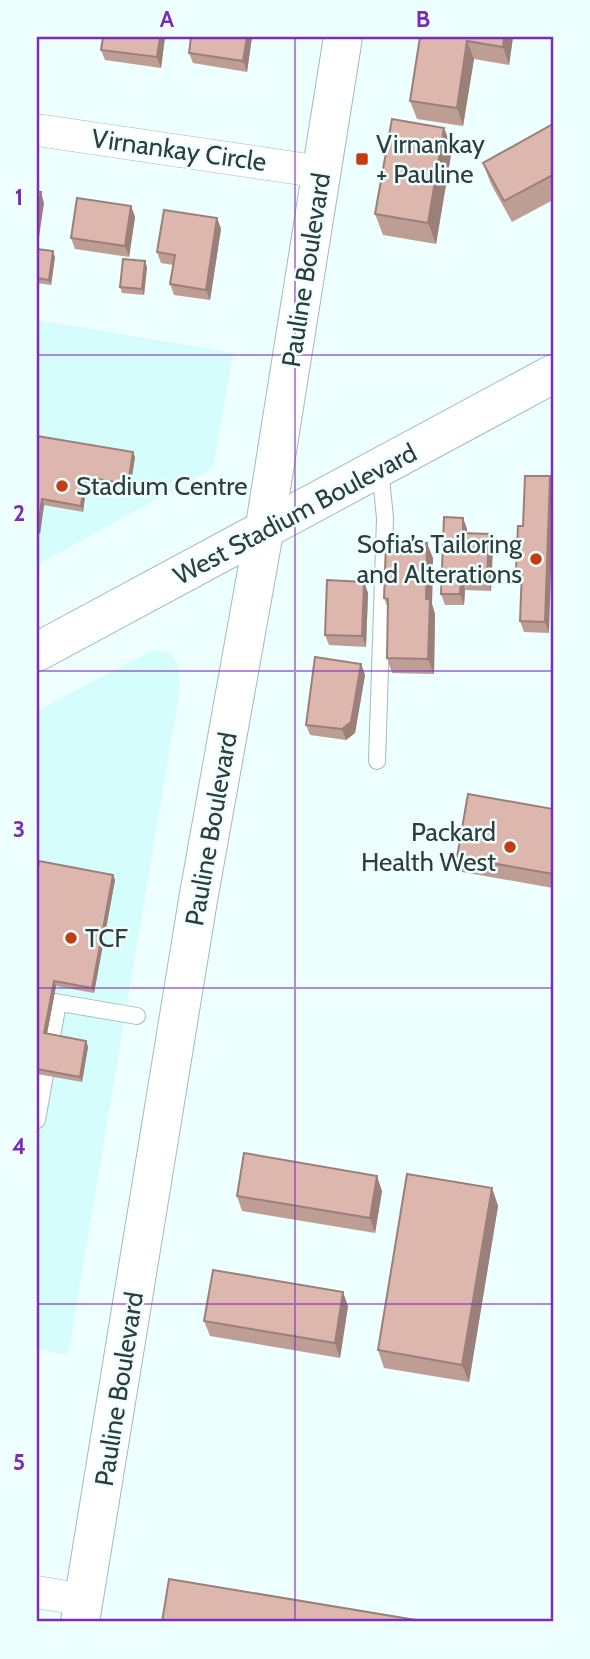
<svg xmlns="http://www.w3.org/2000/svg" width="590" height="1659" viewBox="0 0 590 1659" font-family="Cabin,sans-serif">
	<style>
		.built { fill: #d5fdfb }
		.lines { fill: none; stroke-linecap: round; stroke-linejoin: round }
		.service-casing { stroke: #9fbcba; stroke-width: 18 }
		.minor-casing { stroke: #9fbcba; stroke-width: 33 }
		.tertiary-casing { stroke: #9fbcba; stroke-width: 40 }
		.secondary-casing { stroke: #9fbcba; stroke-width: 40 }
		.service { stroke: #fff; stroke-width: 16 }
		.minor { stroke: #fff; stroke-width: 32 }
		.tertiary { stroke: #fff; stroke-width: 38 }
		.secondary { stroke: #fff; stroke-width: 38 }
		.wall { fill: #be9d95 }
		.shaded-wall { fill: #9b8079 }
		.building { fill: #ddb7ad; stroke: #9b8079; stroke-width: 2 }
		.grid { fill: none; stroke: #7b2cbf; stroke-width: 2; stroke-opacity: 0.55 }
		.poi-dot { fill: #c43c11; stroke: #edfffe; stroke-width: 2.5 }
		.labels { text-anchor: middle; dominant-baseline: central; stroke-width: 5; stroke-linejoin: round; paint-order: stroke }
		.poi-label { font-size: 26px; fill: #303c3b; stroke: #edfffe; text-anchor: start }
		.street-label { font-size: 26px; fill: #303c3b; stroke: #edfffe }
		.neatline { fill: none; stroke: #7b2cbf; stroke-width: 2.5 }
		.grid-label { font-size: 23px; text-anchor: middle; font-weight: bold; fill: #7b2cbf }
	</style>
	<rect width="100%" height="100%" fill="#edfffe"/>
	<!-- built -->
	<g class="built">
		<polygon points="37,320 233,353 213,468 37,565"/>
		<polygon points="160,650 169,653 175,659 179,668 180,689 68,1355 37,1349 37,711 149,652"/>
	</g>
	<g class="lines">
		<defs>
			<g id="service">
				<polyline points="377,761 385,518 380,468"/>
				<polyline points="37,999 137,1016"/>
				<polyline points="37,1120 58,1003"/>
			</g>
			<g id="minor">
				<polyline points="37,130 322,172"/>
				<polyline points="37,1592 84,1600"/>
			</g>
			<polyline id="tertiary" points="80,1622 198,900 264,532 343,37"/>
			<polyline id="secondary" points="37,652 553,374"/>
		</defs>
		<!-- service casing -->
		<use href="#service" class="service-casing"/>
		<!-- minor casing -->
		<use href="#minor" class="minor-casing"/>
		<!-- tertiary casing -->
		<use href="#tertiary" class="tertiary-casing"/>
		<!-- secondary casing -->
		<use href="#secondary" class="secondary-casing"/>
		<!-- service -->
		<use href="#service" class="service"/>
		<!-- minor -->
		<use href="#minor" class="minor"/>
		<!-- tertiary -->
		<use href="#tertiary" class="tertiary"/>
		<!-- secondary -->
		<use href="#secondary" class="secondary"/>
	</g>
	<!-- wall -->
	<g class="wall">
		<polygon points="103,37 165,37 161,68 105,60 101,50"/>
		<polygon points="191,37 252,37 247,72 193,63 189,53"/>
		<polygon points="420,37 513,37 509,65 474,59 463,126 417,119 410,101"/>
		<polygon points="553,124 553,200 512,222 491,184 483,163"/>
		<polygon points="444,128 452,149 436,244 383,235 375,214"/>
		<polygon points="131,206 135,217 129,257 75,249 71,238"/>
		<polygon points="217,218 221,229 210,300 174,295 170,284 173,265 161,263 157,252"/>
		<polygon points="37,249 55,257 51,285 37,283"/>
		<polygon points="147,267 144,295 122,293 120,287"/>
		<polygon points="37,436 135,457 130,489 87,482 83,512 44,505 40,534 37,533"/>
		<polygon points="463,518 467,529 467,533 489,534 493,545 491,591 465,590 464,605 445,605 441,594"/>
		<polygon points="523,526 549,633 524,632 520,621 522,580 520,580 516,570"/>
		<polygon points="433,558 432,604 435,614 434,674 392,673 387,658 388,608 384,598"/>
		<polygon points="364,582 368,593 366,647 329,645 325,635"/>
		<polygon points="361,664 365,675 355,733 346,740 310,735 306,725"/>
		<polygon points="553,809 553,888 462,872 457,857"/>
		<polygon points="113,875 115,880 94,993 56,986 47,1034 86,1041 88,1047 82,1082 37,1074 37,876"/>
		<polygon points="492,1188 498,1206 469,1382 384,1368 378,1350"/>
		<polygon points="382,1191 375,1233 242,1211 237,1196"/>
		<polygon points="348,1306 340,1358 210,1336 204,1321"/>
	</g>
	<!-- shaded-wall -->
	<g class="shaded-wall">
		<polygon points="160,37 165,37 161,68 157,57"/>
		<polygon points="247,37 252,37 247,72 243,61"/>
		<polygon points="504,37 513,37 509,65 503,47"/>
		<polygon points="467,41 474,59 463,126 457,108"/>
		<polygon points="444,128 452,149 436,244 428,223"/>
		<polygon points="41,192 44,203 38,244 37,241 37,217"/>
		<polygon points="131,206 135,217 129,257 125,246"/>
		<polygon points="217,218 221,229 210,300 206,290"/>
		<polygon points="53,251 55,257 51,285 49,280"/>
		<polygon points="145,261 147,267 144,295 142,289"/>
		<polygon points="133,452 135,457 130,489 128,484"/>
		<polygon points="550,476 553,485 553,508 549,633 545,622"/>
		<polygon points="85,477 87,482 83,512 81,506"/>
		<polygon points="42,499 44,505 40,534 38,528"/>
		<polygon points="463,518 467,529 467,543 463,533"/>
		<polygon points="489,534 493,545 491,591 487,580"/>
		<polygon points="427,543 433,558 432,604 435,614 434,674 428,659 426,599"/>
		<polygon points="461,579 465,590 464,605 460,594"/>
		<polygon points="364,582 368,593 366,647 362,636"/>
		<polygon points="361,664 365,675 355,733 346,740 342,729"/>
		<polygon points="113,875 115,880 94,993 92,988"/>
		<polygon points="54,981 56,986 46,1039 44,1033"/>
		<polygon points="86,1041 88,1047 82,1082 80,1077"/>
		<polygon points="377,1176 382,1191 375,1233 370,1218"/>
		<polygon points="492,1188 498,1206 469,1382 462,1365"/>
		<polygon points="343,1292 348,1306 340,1358 335,1343"/>
	</g>
	<!-- building -->
	<g class="building">
		<polygon points="103,37 160,37 157,57 101,50"/>
		<polygon points="191,37 247,37 243,61 189,53"/>
		<polygon points="420,37 504,37 503,47 467,41 457,108 410,101"/>
		<polygon points="392,119 444,128 428,223 375,214"/>
		<polygon points="553,124 553,175 504,201 483,163"/>
		<polygon points="37,192 41,192 37,217"/>
		<polygon points="77,198 131,206 125,246 71,238"/>
		<polygon points="164,210 217,218 206,290 170,284 175,255 157,252"/>
		<polygon points="37,249 53,251 49,280 37,278"/>
		<polygon points="123,259 145,261 142,289 120,287"/>
		<polygon points="37,436 133,452 128,484 85,477 81,506 42,499 38,528 37,528"/>
		<polygon points="525,476 550,476 545,622 520,621 522,570 516,570 518,526 523,526"/>
		<polygon points="444,517 463,518 463,533 489,534 487,580 461,579 460,594 441,594"/>
		<polygon points="386,543 427,543 426,599 430,599 428,659 387,658 388,599 384,598"/>
		<polygon points="327,580 364,582 362,636 325,635"/>
		<polygon points="315,657 361,664 351,722 342,729 306,725"/>
		<polygon points="468,794 553,809 553,874 457,857"/>
		<polygon points="39,861 113,875 92,988 54,981 44,1033 86,1041 80,1077 37,1069 37,876"/>
		<polygon points="244,1153 377,1176 370,1218 237,1196"/>
		<polygon points="407,1174 492,1188 462,1365 378,1350"/>
		<polygon points="213,1270 343,1292 335,1343 204,1321"/>
		<polygon points="169,1579 428,1622 162,1622"/>
	</g>
	<!-- grid -->
	<path class="grid" d="M 295,37 L 295,1622M 37,355 L 553,355M 37,671 L 553,671M 37,988 L 553,988M 37,1304 L 553,1304"/>
	<!-- markers -->
	<g class="poi-dot">
		<rect x="355" y="152" width="14" height="14" rx="3.5"/>
		<circle cx="62" cy="486" r="7"/>
		<circle cx="536" cy="559" r="7"/>
		<circle cx="510" cy="847" r="7"/>
		<circle cx="71" cy="938" r="7"/>
	</g>
	<g class="labels">
		<!-- poi labels -->
		<g class="poi-label">
			<text x="376" y="144">Virnankay<tspan x="376" dy="30">+ Pauline</tspan></text>
			<text x="76" y="486">Stadium Centre</text>
			<text x="522" y="544" text-anchor="end">Sofia’s Tailoring<tspan x="522" dy="30">and Alterations</tspan></text>
			<text x="496" y="832" text-anchor="end">Packard<tspan x="496" dy="30">Health West</tspan></text>
			<text x="85" y="938">TCF</text>
		</g>
		<!-- street labels -->
		<g class="street-label">
			<text transform="translate(179 150) rotate(8)">Virnankay Circle</text>
			<text transform="translate(306 270) rotate(-81)">Pauline Boulevard</text>
			<text transform="translate(295 514) rotate(-28)">West Stadium Boulevard</text>
			<text transform="translate(211 829) rotate(-80)">Pauline Boulevard</text>
			<text transform="translate(119 1389) rotate(-81)">Pauline Boulevard</text>
		</g>
	</g>
	<!-- border -->
	<rect width="590" height="1659" fill="none" stroke="#edfffe" stroke-width="77"/>
	<rect x="38" y="38" width="514" height="1582" class="neatline"/>
	<g class="grid-label">
		<text x="167" y="27">A</text>
		<text x="423" y="27">B</text>
		<text x="19" y="205">1</text>
		<text x="19" y="521">2</text>
		<text x="19" y="837">3</text>
		<text x="19" y="1154">4</text>
		<text x="19" y="1470">5</text>
	</g>
</svg>
